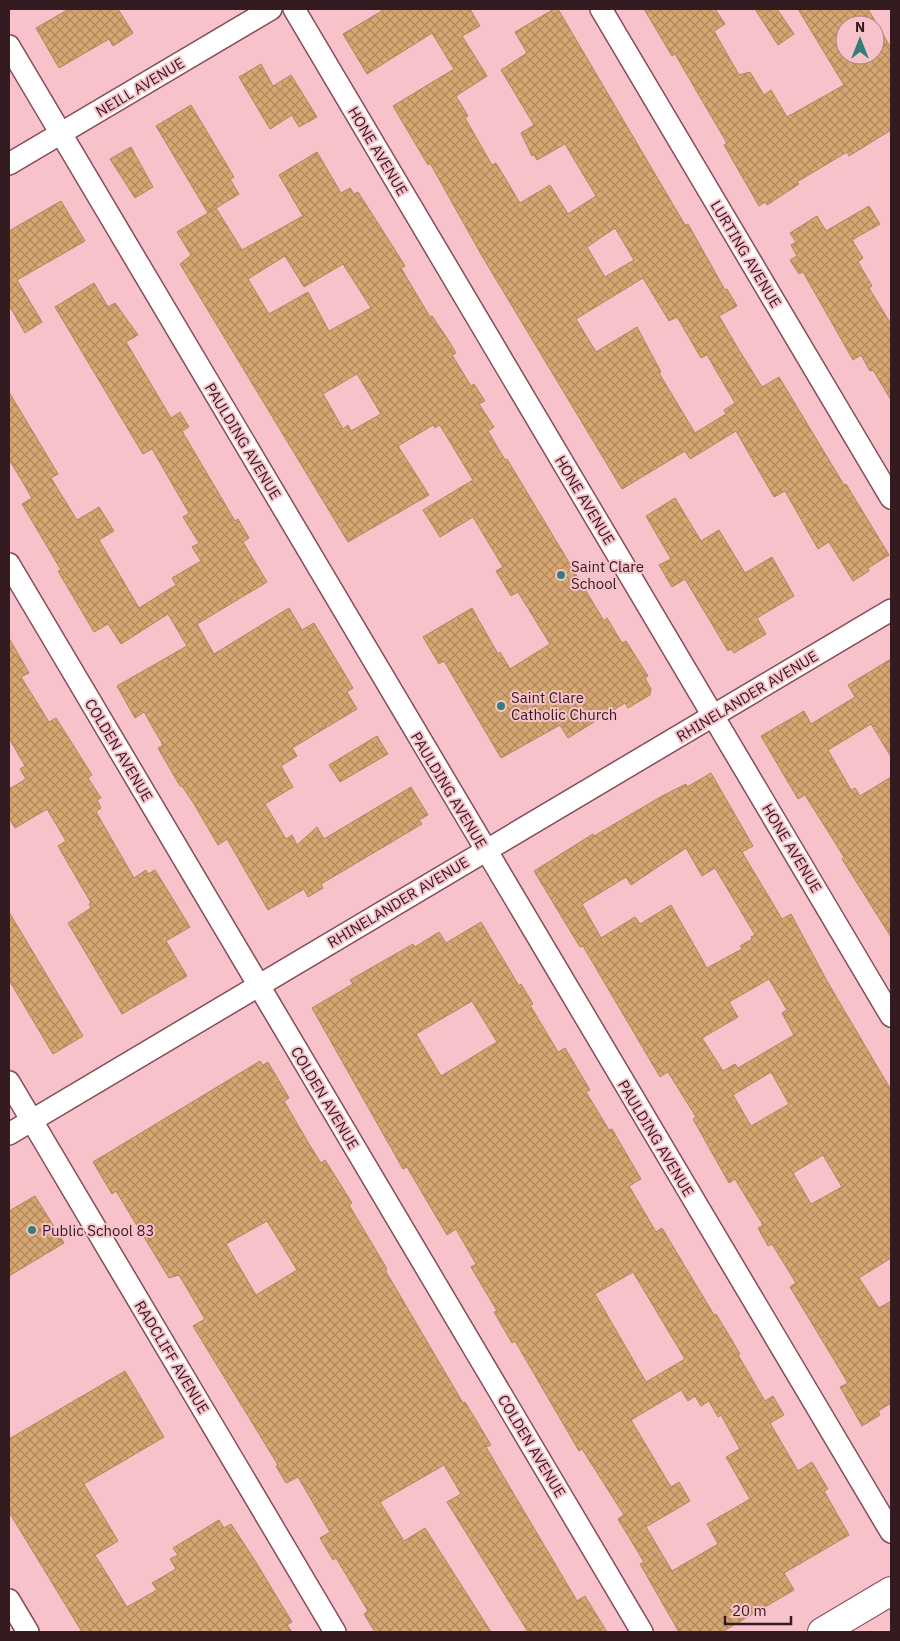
<svg xmlns="http://www.w3.org/2000/svg" width="900" height="1641" viewBox="0 0 900 1641" font-family="'IBM Plex Sans',sans-serif">
	<style>
		.building { fill: url(#building-cross-hatch); stroke: #b0875b; fill-rule: evenodd }
		.lines { fill: none; stroke-linecap: round; stroke-linejoin: round }
		.minor-casing { stroke: #864d57; stroke-width: 24 }
		.major-casing { stroke: #864d57; stroke-width: 30 }
		.minor { stroke: #fff; stroke-width: 21 }
		.major { stroke: #fff; stroke-width: 28 }
		.poi-dot { fill: #357d77; stroke: #f8c2ca; stroke-width: 2 }
		.labels { text-anchor: middle; dominant-baseline: central; stroke-width: 4; stroke-linejoin: round; paint-order: stroke }
		.street-label { font-size: 15px; fill: #331b1f; stroke: #f8c2ca }
		.poi-label { font-size: 15px; fill: #331b1f; stroke: #f8c2ca; text-anchor: start }
	</style>
	<defs>
		<pattern id="building-cross-hatch" width="8" height="8" patternUnits="userSpaceOnUse" patternTransform="scale(1.25)"><rect width="8" height="8" fill="#d7a772"/><path d="M0 0l8 8M0 8l8-8" fill="none" stroke="#af875d"/></pattern>
	</defs>
	<rect width="100%" height="100%" fill="#f8c2ca"/>
	<!-- building -->
	<g class="building">
		<polygon points="69,9 118,9 133,33 113,46 109,39 59,68 36,28"/>
		<path d="M 385,9 L 470,9 L 480,26 L 462,36 L 487,76 L 456,96 L 468,116 L 465,118 L 492,165 L 496,163 L 520,203 L 550,185 L 568,214 L 596,196 L 565,144 L 537,160 L 534,155 L 532,156 L 521,133 L 534,125 L 501,70 L 527,53 L 515,32 L 554,9 L 558,9 L 685,225 L 688,224 L 725,290 L 727,289 L 737,306 L 719,316 L 739,350 L 762,387 L 779,377 L 844,485 L 846,484 L 889,555 L 868,568 L 869,571 L 853,581 L 829,542 L 818,549 L 785,491 L 774,497 L 736,431 L 690,459 L 685,451 L 622,489 L 482,256 L 430,163 L 428,165 L 393,106 L 454,69 L 432,33 L 367,74 L 343,34 ZM 615,228 L 634,260 L 605,277 L 587,247 ZM 643,278 L 669,321 L 677,317 L 701,358 L 707,355 L 735,403 L 724,410 L 726,414 L 695,433 L 659,373 L 661,372 L 637,327 L 596,352 L 576,319 Z"/>
		<path d="M 644,9 L 715,9 L 725,24 L 714,31 L 739,75 L 750,72 L 764,95 L 771,90 L 787,117 L 844,85 L 798,9 L 868,9 L 891,48 L 891,130 L 849,156 L 847,152 L 797,182 L 799,184 L 767,205 L 765,202 L 759,206 L 724,145 L 727,143 L 697,92 L 675,54 L 672,56 ZM 845,25 L 875,25 L 875,55 L 845,55 Z"/>
		<polygon points="755,9 777,9 794,34 778,45"/>
		<polygon points="261,64 273,86 291,75 317,117 299,127 292,115 270,129 239,77"/>
		<polygon points="191,105 234,177 230,179 239,194 208,213 156,126"/>
		<polygon points="131,147 153,187 135,198 110,159"/>
		<path d="M 317,152 L 341,193 L 350,188 L 354,194 L 358,192 L 395,250 L 405,266 L 401,268 L 430,317 L 432,316 L 447,338 L 456,353 L 452,355 L 471,386 L 474,384 L 485,401 L 479,404 L 494,427 L 488,431 L 505,460 L 507,459 L 604,621 L 607,618 L 622,643 L 626,641 L 648,676 L 645,678 L 651,689 L 650,695 L 628,708 L 625,703 L 568,738 L 560,725 L 501,758 L 444,661 L 439,664 L 423,637 L 472,608 L 498,654 L 500,652 L 510,669 L 550,644 L 518,592 L 511,596 L 496,571 L 503,567 L 473,517 L 440,537 L 423,510 L 473,480 L 441,427 L 439,425 L 435,428 L 433,425 L 398,446 L 429,495 L 348,542 L 180,264 L 191,255 L 177,232 L 216,208 L 242,250 L 303,216 L 279,175 ZM 285,256 L 304,287 L 343,264 L 371,308 L 329,331 L 308,292 L 269,314 L 248,279 ZM 357,374 L 381,414 L 351,431 L 348,425 L 343,429 L 323,394 Z"/>
		<polygon points="61,201 85,241 17,280 42,322 25,333 9,305 9,231"/>
		<polygon points="869,206 880,224 852,240 863,258 858,262 872,286 869,288 891,324 891,400 873,370 870,371 861,355 853,360 803,272 799,274 790,260 797,256 791,245 796,242 790,233 817,216 826,231"/>
		<polygon points="94,283 108,307 115,303 138,335 126,342 171,418 180,412 189,427 182,431 235,521 238,519 249,538 243,542 267,582 197,624 214,654 289,608 302,630 314,623 353,688 347,692 357,709 292,748 297,756 281,766 293,787 265,804 286,839 292,835 297,845 317,827 324,839 411,787 428,815 419,820 422,824 321,884 323,888 308,897 304,889 268,910 227,839 218,845 194,804 182,786 180,786 158,748 163,745 144,712 135,718 117,686 187,646 168,614 121,644 108,624 94,632 58,571 61,570 22,504 32,498 9,459 9,392 58,474 51,478 77,520 99,507 114,531 99,540 139,608 176,585 172,578 201,561 192,547 199,543 183,517 189,513 152,449 143,454 55,307"/>
		<polygon points="675,498 701,541 719,530 745,573 772,557 794,596 757,618 766,634 734,653 731,649 728,651 685,579 672,587 659,565 671,559 646,516"/>
		<polygon points="9,638 29,673 21,677 49,722 56,718 92,775 88,778 101,798 97,800 101,808 96,812 134,878 146,870 148,874 155,870 190,927 166,941 187,976 122,1014 68,923 91,908 89,904 91,903 58,846 66,841 47,809 15,828 9,818 9,789 26,779 20,769 25,766 9,738"/>
		<polygon points="891,659 891,757 871,724 828,750 851,790 855,788 860,796 891,777 891,937 842,859 844,857 805,795 798,799 761,736 804,711 811,724 855,697 848,685"/>
		<polygon points="377,736 388,754 340,782 329,765"/>
		<path d="M 711,773 L 753,846 L 742,852 L 782,919 L 791,914 L 827,981 L 891,1090 L 891,1258 L 859,1278 L 879,1308 L 891,1301 L 891,1403 L 878,1411 L 880,1415 L 862,1426 L 840,1387 L 848,1383 L 790,1287 L 796,1283 L 772,1244 L 768,1246 L 758,1228 L 763,1225 L 735,1179 L 729,1183 L 693,1119 L 696,1117 L 668,1072 L 660,1077 L 583,946 L 580,947 L 534,871 L 593,834 L 594,836 L 662,796 L 686,784 L 687,787 ZM 686,848 L 702,876 L 715,868 L 755,935 L 751,937 L 752,939 L 740,946 L 742,949 L 707,968 L 671,905 L 640,924 L 635,917 L 601,938 L 582,904 L 626,877 L 631,885 ZM 769,979 L 787,1010 L 782,1013 L 794,1035 L 738,1068 L 735,1064 L 723,1071 L 702,1038 L 738,1017 L 729,1002 ZM 771,1072 L 789,1104 L 751,1126 L 733,1095 ZM 823,1155 L 842,1187 L 811,1204 L 793,1173 Z"/>
		<polygon points="9,912 83,1036 53,1054 9,980"/>
		<path d="M 481,922 L 519,986 L 521,984 L 533,1004 L 530,1005 L 558,1052 L 565,1048 L 590,1090 L 586,1092 L 609,1130 L 612,1129 L 641,1179 L 629,1186 L 656,1232 L 662,1228 L 714,1315 L 716,1314 L 730,1337 L 740,1354 L 738,1355 L 765,1401 L 773,1396 L 784,1415 L 770,1423 L 798,1471 L 812,1462 L 828,1489 L 824,1491 L 849,1535 L 784,1573 L 794,1590 L 722,1632 L 679,1632 L 640,1564 L 644,1562 L 618,1519 L 624,1515 L 582,1449 L 579,1451 L 515,1341 L 512,1343 L 494,1312 L 497,1311 L 471,1267 L 476,1264 L 456,1229 L 447,1235 L 407,1167 L 403,1169 L 312,1008 L 353,984 L 350,980 L 413,944 L 415,947 L 439,932 L 446,943 ZM 472,1001 L 497,1042 L 441,1076 L 416,1034 ZM 633,1272 L 685,1359 L 646,1382 L 595,1294 ZM 681,1390 L 688,1401 L 695,1396 L 701,1406 L 709,1401 L 718,1417 L 721,1415 L 740,1449 L 726,1457 L 750,1499 L 707,1524 L 718,1544 L 672,1571 L 646,1527 L 690,1501 L 679,1482 L 671,1487 L 631,1420 Z"/>
		<path d="M 260,1061 L 263,1065 L 268,1062 L 289,1098 L 284,1101 L 309,1144 L 321,1163 L 325,1160 L 352,1203 L 349,1205 L 387,1269 L 385,1270 L 463,1403 L 465,1402 L 491,1445 L 486,1447 L 567,1584 L 577,1601 L 585,1596 L 607,1632 L 528,1632 L 447,1502 L 461,1494 L 444,1465 L 380,1502 L 404,1541 L 425,1528 L 491,1632 L 375,1632 L 364,1614 L 368,1611 L 336,1558 L 333,1560 L 320,1538 L 330,1532 L 298,1477 L 286,1483 L 276,1466 L 278,1465 L 193,1326 L 205,1319 L 179,1275 L 169,1278 L 116,1191 L 112,1194 L 93,1162 ZM 267,1221 L 297,1270 L 256,1295 L 226,1244 Z"/>
		<polygon points="35,1196 64,1243 9,1276 9,1211"/>
		<polygon points="125,1371 164,1437 84,1484 118,1541 95,1555 127,1607 157,1590 152,1583 176,1569 170,1559 178,1555 173,1548 219,1520 224,1528 231,1524 254,1559 292,1622 287,1625 292,1632 82,1632 9,1512 9,1439"/>
	</g>
	<g class="lines">
		<defs>
			<g id="minor">
				<polyline points="294,9 891,1016"/>
				<polyline points="601,9 891,498"/>
				<polyline points="9,46 891,1532"/>
				<polyline points="9,164 271,9"/>
				<polyline points="9,564 642,1632"/>
				<polyline points="9,1082 335,1632"/>
				<polyline points="9,1134 891,610"/>
				<polyline points="9,1600 28,1632"/>
			</g>
			<polyline id="major" points="822,1632 891,1591"/>
		</defs>
		<!-- minor casing -->
		<use href="#minor" class="minor-casing"/>
		<!-- major casing -->
		<use href="#major" class="major-casing"/>
		<!-- minor -->
		<use href="#minor" class="minor"/>
		<!-- major -->
		<use href="#major" class="major"/>
	</g>
	<!-- markers -->
	<g class="poi-dot">
		<circle cx="561" cy="575" r="5"/>
		<circle cx="501" cy="706" r="5"/>
		<circle cx="32" cy="1230" r="5"/>
	</g>
	<g class="labels">
		<!-- street labels -->
		<g class="street-label">
			<text transform="translate(140 87) rotate(-31)">NEILL AVENUE</text>
			<text transform="translate(378 151) rotate(59)">HONE AVENUE</text>
			<text transform="translate(746 254) rotate(59)">LURTING AVENUE</text>
			<text transform="translate(243 441) rotate(59)">PAULDING AVENUE</text>
			<text transform="translate(585 500) rotate(59)">HONE AVENUE</text>
			<text transform="translate(747 696) rotate(-31)">RHINELANDER AVENUE</text>
			<text transform="translate(119 750) rotate(59)">COLDEN AVENUE</text>
			<text transform="translate(449 790) rotate(59)">PAULDING AVENUE</text>
			<text transform="translate(792 848) rotate(59)">HONE AVENUE</text>
			<text transform="translate(398 902) rotate(-31)">RHINELANDER AVENUE</text>
			<text transform="translate(325 1098) rotate(59)">COLDEN AVENUE</text>
			<text transform="translate(656 1138) rotate(59)">PAULDING AVENUE</text>
			<text transform="translate(172 1357) rotate(59)">RADCLIFF AVENUE</text>
			<text transform="translate(532 1446) rotate(59)">COLDEN AVENUE</text>
		</g>
		<!-- poi labels -->
		<g class="poi-label">
			<text x="571" y="566">Saint Clare<tspan x="571" dy="17">School</tspan></text>
			<text x="511" y="697">Saint Clare<tspan x="511" dy="17">Catholic Church</tspan></text>
			<text x="42" y="1230">Public School 83</text>
		</g>
	</g>
	<!-- border -->
	<rect width="900" height="1641" fill="none" stroke="#331b1f" stroke-width="20"/>
	<!-- north arrow -->
	<g transform="translate(860 40)"><circle r="24" fill="#f8c2ca" stroke="#a97f86"/>
	<path d="M0-4L9 19L0 12L-9 19Z" fill="#357d77"/>
	<text y="-8" font-size="14" font-weight="bold" text-anchor="middle" fill="#331b1f">N</text>
	</g>
	<!-- scale -->
	<path d="M725 1616v8h66v-8" fill="none" stroke="#331b1f" stroke-width="2.5"/>
	<text x="732" y="1616" font-size="15" fill="#331b1f" stroke="#f8c2ca" stroke-width="4" paint-order="stroke">20 m</text>
</svg>
